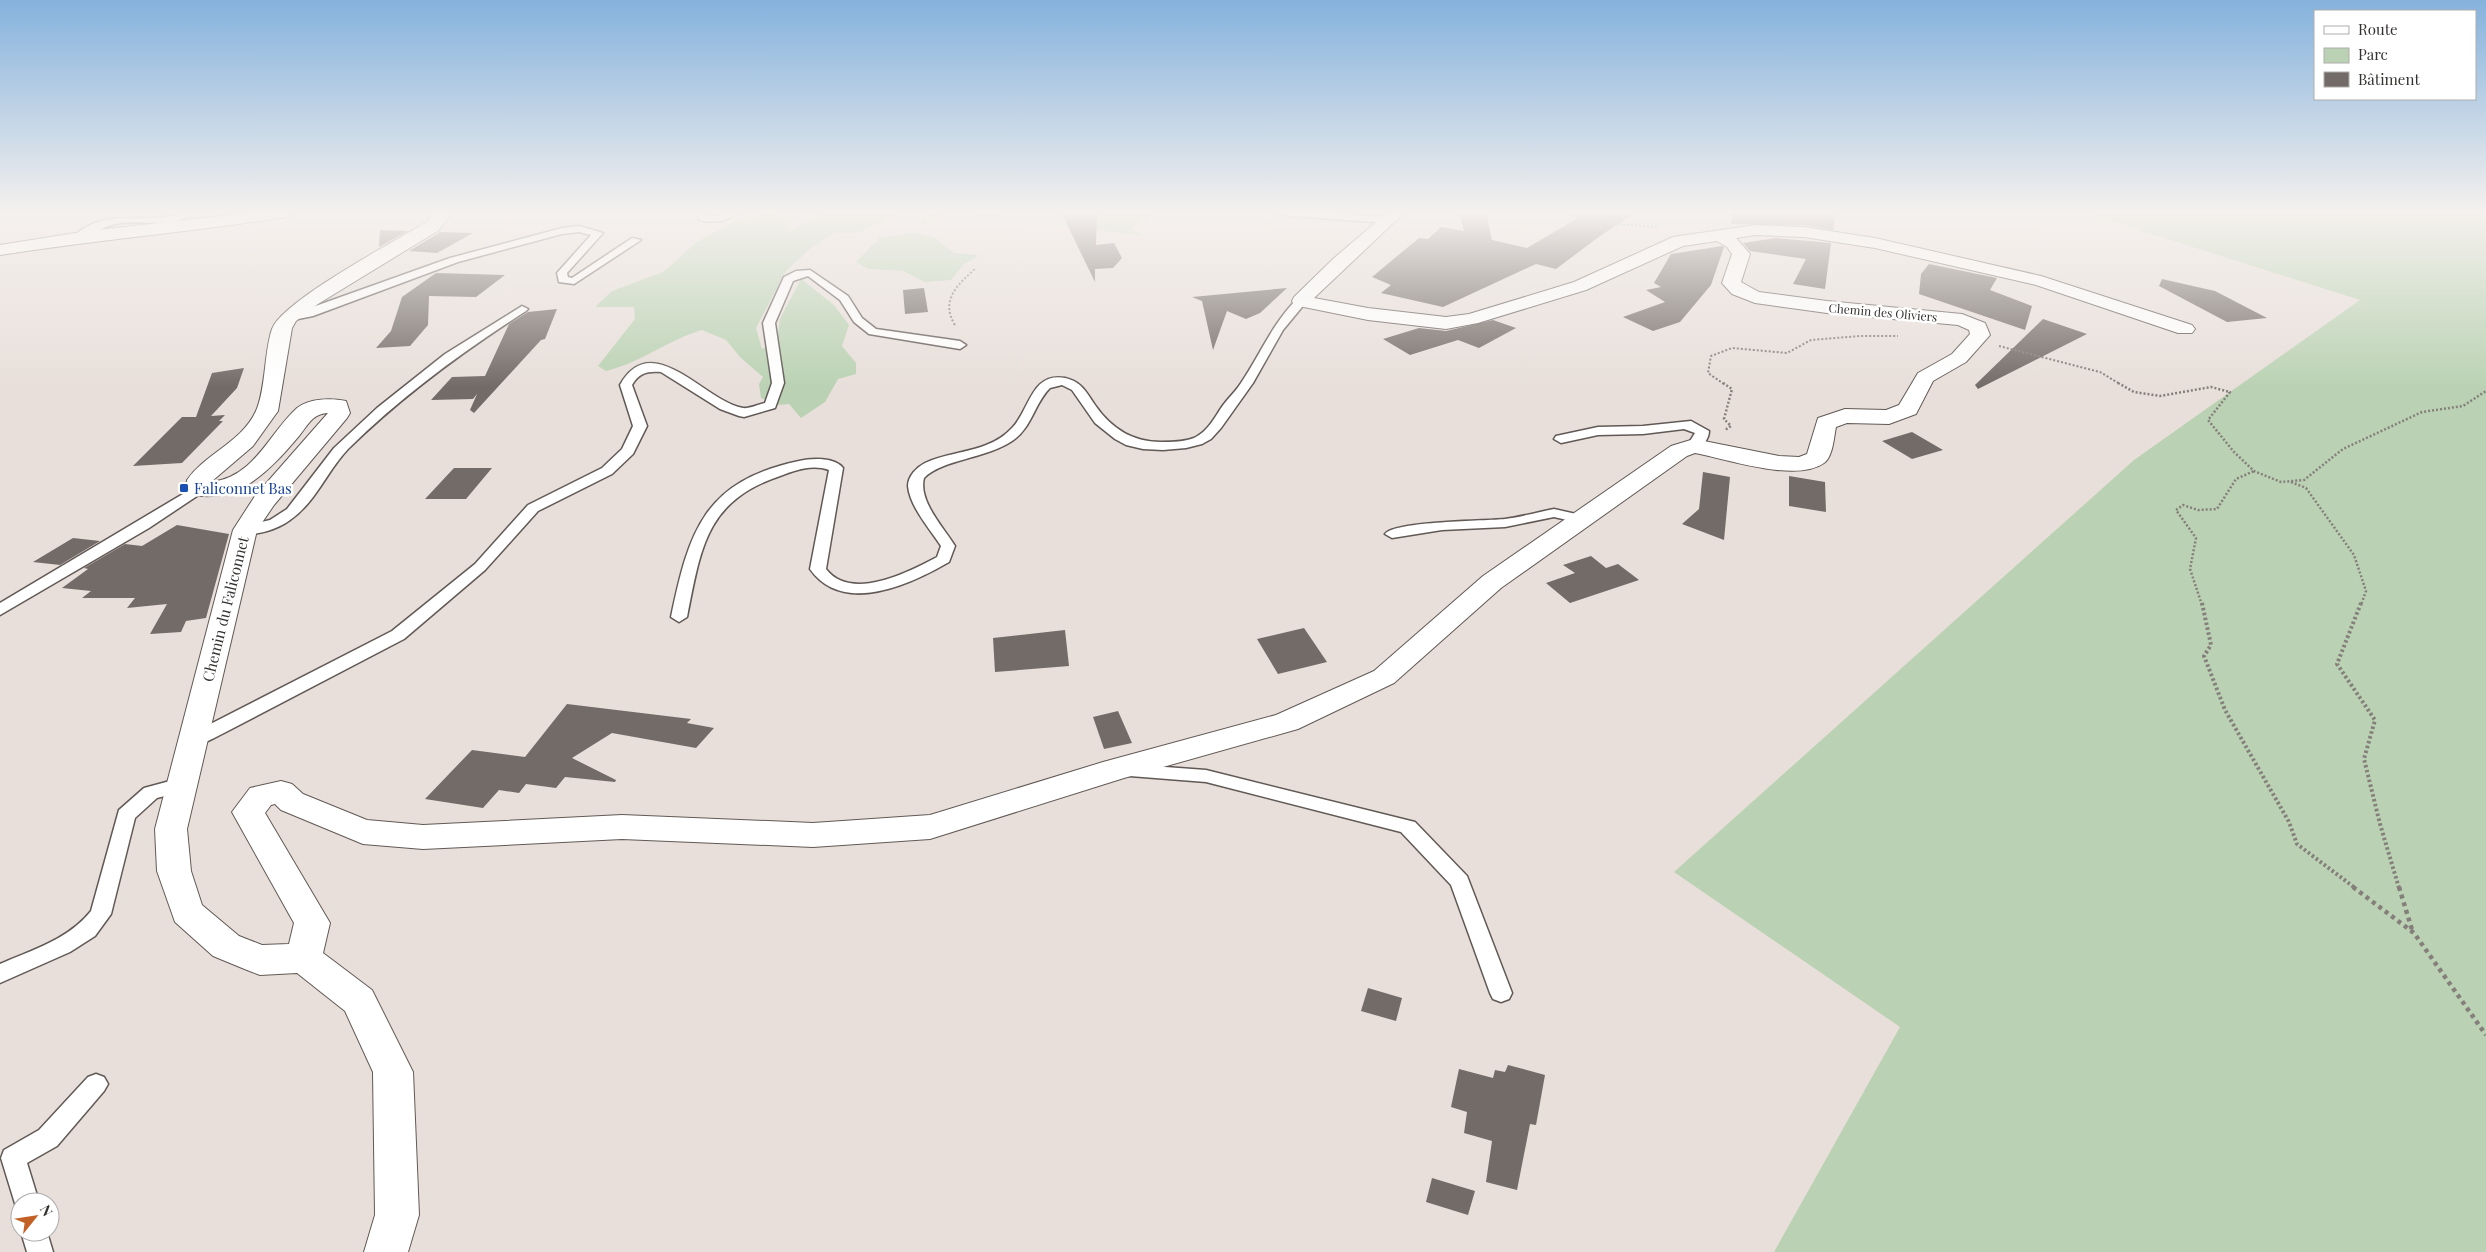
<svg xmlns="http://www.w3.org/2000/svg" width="2486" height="1252" viewBox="0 0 2486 1252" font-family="'Playfair Display',serif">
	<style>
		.green { fill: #bad2b3 }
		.building { fill: #736b67 }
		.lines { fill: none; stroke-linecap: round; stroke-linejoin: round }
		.lane-casing { stroke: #615955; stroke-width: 3 }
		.street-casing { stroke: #615955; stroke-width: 2 }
		.path-far3 { stroke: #857f7c; stroke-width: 2; stroke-dasharray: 2 2; stroke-linecap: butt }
		.path-far2 { stroke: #857f7c; stroke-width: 2.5; stroke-dasharray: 2 2; stroke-linecap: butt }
		.path-far1 { stroke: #857f7c; stroke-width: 4; stroke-dasharray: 2.5 2.5; stroke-linecap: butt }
		.path { stroke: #857f7c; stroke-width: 4.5; stroke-dasharray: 4 4; stroke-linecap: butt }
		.lane { fill: #fff; fill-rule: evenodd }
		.street { fill: #fff; fill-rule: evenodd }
		.transit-dot { fill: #1a4fb4; stroke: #fff; stroke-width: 2 }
		.labels { text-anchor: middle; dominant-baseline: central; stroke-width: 5; stroke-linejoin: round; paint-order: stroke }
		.far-street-label { font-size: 12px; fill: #34312f; stroke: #fff }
		.transit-label { font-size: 15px; fill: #164399; stroke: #fff; text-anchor: start }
		.street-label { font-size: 15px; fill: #34312f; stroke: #fff }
	</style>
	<rect width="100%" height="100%" fill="#e8dfda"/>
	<!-- green -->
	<g class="green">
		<path d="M 826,212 L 901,212 L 859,233 L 835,233 L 812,247 L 786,271 L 756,328 L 762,349 L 777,342 L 780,319 L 801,279 L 834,305 L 849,325 L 842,346 L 856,363 L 856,374 L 838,379 L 825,402 L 801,418 L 789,404 L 779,405 L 761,398 L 759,384 L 763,377 L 741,358 L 726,340 L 702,330 C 668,340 640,363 606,371 L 598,366 L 635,319 L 634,307 L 595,307 L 612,291 L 663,272 L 697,242 L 736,220 L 767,215 L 792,217 L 790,231 Z"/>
		<path d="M 932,212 L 1008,212 C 990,225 967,208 947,213 C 938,215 934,222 922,224 L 920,219 Z"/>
		<polygon points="1103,212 1162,212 1150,215 1132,228 1142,236 1073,227 1076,222 1102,221"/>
		<polygon points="2082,212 2486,212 2486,1252 1774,1252 1900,1027 1674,872 2134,460 2360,300"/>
		<polygon points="915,233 932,236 954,253 977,255 977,257 964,264 951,280 925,282 903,271 868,269 856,262 880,237"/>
	</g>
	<!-- building -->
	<g class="building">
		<polygon points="1061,212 1097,212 1096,245 1114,243 1122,258 1113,268 1095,269 1095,282"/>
		<polygon points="1459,212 1486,212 1492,240 1527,248 1588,212 1637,212 1600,236 1556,269 1536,264 1443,307 1381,293 1391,285 1372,277 1419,238 1428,239 1441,227 1464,231"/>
		<polygon points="1733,212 1836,212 1833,230 1804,225 1731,224"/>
		<polygon points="380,230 408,231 379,247"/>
		<polygon points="440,232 473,233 437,253 409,251"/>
		<polygon points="1776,238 1831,243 1825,289 1793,284 1806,259 1750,251 1743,243"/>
		<polygon points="1722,246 1724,247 1711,285 1680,322 1653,331 1623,317 1665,302 1646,290 1661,287 1654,283 1671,254"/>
		<polygon points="1929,264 1997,278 1990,290 2032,306 2025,330 1919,294 1921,274"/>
		<polygon points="436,273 505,275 476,297 429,296 428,325 410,346 376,348 391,331 402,297"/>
		<polygon points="2162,279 2215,291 2267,318 2227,322 2159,286"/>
		<polygon points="924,288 928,312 905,314 903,290"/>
		<polygon points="1287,288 1260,313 1246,319 1227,311 1213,350 1202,301 1192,297"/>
		<polygon points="557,309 545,339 541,340 474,413 470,410 477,394 473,399 431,400 452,377 485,376 509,324 528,312"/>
		<polygon points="2043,319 2087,334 1978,389 1975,385"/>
		<polygon points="1493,320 1516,328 1479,348 1458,340 1410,355 1383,339 1419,328 1446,331"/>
		<polygon points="244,368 237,388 211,416 225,415 219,421 223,421 182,463 133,466 182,417 196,417 212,373"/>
		<polygon points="1912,432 1943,450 1912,459 1882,441"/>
		<polygon points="454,468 492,468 466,499 425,499"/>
		<polygon points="1703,472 1730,477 1724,540 1682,524 1699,509"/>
		<polygon points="1789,476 1825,482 1826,512 1789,506"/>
		<polygon points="177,525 229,534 206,618 186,621 181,632 150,634 167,604 127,608 135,598 82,598 91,591 62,588 88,569 84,568 125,544 142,546"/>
		<polygon points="73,538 100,541 60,565 33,562"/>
		<polygon points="1591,556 1606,568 1618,564 1639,580 1570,603 1546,583 1575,573 1563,565"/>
		<polygon points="1304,628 1327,662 1278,674 1257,639"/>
		<polygon points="1065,630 1069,666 995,672 993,638"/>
		<polygon points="567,704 691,719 687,723 714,728 696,748 612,733 572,758 616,780 615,782 565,777 556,788 526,784 519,793 499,790 483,808 425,799 472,750 525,757"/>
		<polygon points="1118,711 1132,743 1104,749 1093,717"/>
		<polygon points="1368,988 1402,998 1396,1021 1361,1011"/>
		<polygon points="1508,1065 1545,1075 1536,1125 1530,1124 1517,1190 1486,1182 1492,1141 1464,1133 1467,1112 1451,1107 1459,1069 1493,1078 1495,1070 1505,1072"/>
		<polygon points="1432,1178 1475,1191 1468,1215 1426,1202"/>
	</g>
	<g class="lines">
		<defs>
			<g id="lane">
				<path d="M 182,212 L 194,212 C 177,229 143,220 121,223 C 107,225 94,232 82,239 L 73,237 C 104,205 152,227 182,212 Z"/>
				<path d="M 698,212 L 708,212 L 707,216 C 719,217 728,211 739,212 C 728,222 712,223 699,220 Z"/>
				<polygon points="1273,212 1312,212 1388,217 1393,220 1388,223 1278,215"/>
				<polygon points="579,226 603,233 567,273 568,277 572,278 632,238 641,240 574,284 559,282 557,273 591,235 579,232 562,234 458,262 313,316 288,321 282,318 450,258 562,228"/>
				<path d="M 810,270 L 848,296 L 862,318 L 876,329 L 960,341 L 966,345 L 960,349 L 869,334 L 854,322 L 840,300 L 808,276 L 793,281 L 775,323 L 784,383 L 775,408 L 744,417 L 739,416 L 720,409 L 661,372 C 647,371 639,373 632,385 L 647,426 L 633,454 L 612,474 L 538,511 L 485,570 L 404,639 L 222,734 C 211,739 197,749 185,745 L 182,741 L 185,737 L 392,631 L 475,564 L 528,505 L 602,468 L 622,449 L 633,426 L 620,385 C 652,327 705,402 743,408 C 749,409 759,404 765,403 L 772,383 L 763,323 L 784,277 L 796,271 Z"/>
				<path d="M 1301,298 L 1307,301 L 1283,330 L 1253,383 L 1221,428 L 1211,439 L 1202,444 L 1186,448 L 1163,450 L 1143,449 L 1126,445 L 1115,439 L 1095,423 L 1072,390 L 1062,385 L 1050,388 C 1034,404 1032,428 1012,441 C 987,458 941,460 924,478 C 918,501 944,528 955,546 L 949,562 C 911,584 843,616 810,569 L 829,470 C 812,464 796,470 780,476 C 706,501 701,547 687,617 L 679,622 L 671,617 C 689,531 704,481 799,461 C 811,458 835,457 843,468 L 826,569 C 851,602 909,572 937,557 L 941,546 C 930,529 910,507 908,486 C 908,476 917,467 925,463 C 953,450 989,453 1012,428 C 1030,410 1031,372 1065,378 C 1082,382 1086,392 1095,405 C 1111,428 1132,442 1161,442 C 1172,442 1184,442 1194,438 C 1209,431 1215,416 1224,404 C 1229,397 1236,391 1241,383 C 1260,355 1272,324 1297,299 Z"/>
				<path d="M 522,306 L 528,309 L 526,311 C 462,352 402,396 348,449 C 327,471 316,502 290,520 C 278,529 255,537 240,533 L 238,530 L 240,527 L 270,520 L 287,509 L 334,448 L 377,408 L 445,354 Z"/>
				<path d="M 1691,421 L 1709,431 C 1709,439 1702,448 1694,450 L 1687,446 L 1695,433 L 1684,429 L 1643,434 L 1598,435 L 1561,443 L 1554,439 L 1556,436 L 1598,427 L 1643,426 Z"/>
				<polygon points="198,485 203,486 205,489 203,492 149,528 0,615 0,603"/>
				<path d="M 1554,509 L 1585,516 L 1587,519 L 1580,523 L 1554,517 L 1505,527 L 1442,530 L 1392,538 L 1385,534 C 1394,521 1486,521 1505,519 C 1521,517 1538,512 1554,509 Z"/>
				<polygon points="1124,764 1206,770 1415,822 1467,876 1512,993 1509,999 1501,1002 1493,999 1490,993 1451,885 1401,832 1206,782 1117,775 1115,770 1117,765"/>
				<path d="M 181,778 L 188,780 L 190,785 L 188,790 L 157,798 L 135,818 L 111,914 L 95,936 L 70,952 L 0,983 L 0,964 C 32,950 69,939 91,911 L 119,810 L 144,788 Z"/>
				<polygon points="96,1074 104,1077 108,1084 104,1091 57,1146 27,1163 39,1202 20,1202 20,1212 17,1210 1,1158 4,1150 39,1130 88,1077"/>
				<polygon points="21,1232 47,1232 53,1252 27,1252"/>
			</g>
			<g id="street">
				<path d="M 258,212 L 294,212 L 286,217 C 191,232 95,240 0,255 L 0,245 L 88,231 Z"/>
				<path d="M 434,212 L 450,212 L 451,214 L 439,230 L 318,304 L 296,321 L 292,328 L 278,411 L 253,446 L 211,482 C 255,477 269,433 297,408 C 309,398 332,398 346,401 L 350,413 L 347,418 L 274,505 L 257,530 L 187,829 L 191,871 L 202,905 L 239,936 L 262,945 L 289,944 L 294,923 L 232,812 L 250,788 L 281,781 L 292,784 L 303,794 L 367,820 L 423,825 L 622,815 L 813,823 L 930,815 L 1103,762 L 1276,715 L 1374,671 L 1483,576 L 1671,446 L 1694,439 L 1779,456 L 1799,457 L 1807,454 L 1818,418 L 1845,409 L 1886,410 L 1899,405 L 1918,373 L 1952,354 L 1970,334 L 1969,330 L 1958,325 L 1827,313 L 1755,303 L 1732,294 L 1722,283 L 1732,254 L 1727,247 L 1717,241 L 1683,246 L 1586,290 L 1478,323 L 1446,329 L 1368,320 L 1294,305 L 1292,301 L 1294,297 L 1333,259 L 1388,212 L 1405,212 L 1314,298 L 1368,308 L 1446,317 L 1469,314 L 1574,282 L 1673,237 L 1755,225 L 1804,227 L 1875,238 L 2041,276 L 2192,325 L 2195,329 L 2192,333 L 2178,333 L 2036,285 L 1875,248 L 1804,237 L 1755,235 L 1736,238 L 1750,254 L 1741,282 L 1759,292 L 1827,301 L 1962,314 L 1985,323 L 1990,335 L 1966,362 L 1933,381 L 1916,414 L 1889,424 L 1847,423 L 1836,427 C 1834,436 1833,457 1824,463 C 1796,483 1727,459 1695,453 L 1687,456 L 1501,588 L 1394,683 L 1298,729 L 1124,778 L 930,839 L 813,847 L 622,839 L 423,849 L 363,844 L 281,810 L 275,804 L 271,805 L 265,813 L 330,923 L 323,953 L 372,990 L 413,1072 L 419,1215 L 408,1252 L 364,1252 L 375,1215 L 373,1072 L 345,1011 L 297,973 L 260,975 L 247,970 L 213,956 L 175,922 L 157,871 L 155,829 L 233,530 L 255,496 L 328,413 C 312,414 308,425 299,436 C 271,469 238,506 190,494 L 186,489 L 187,480 C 206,453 242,442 256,411 C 266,389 264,352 272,329 C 282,301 397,240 427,222 Z"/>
			</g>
		</defs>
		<!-- lane casing -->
		<use href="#lane" class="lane-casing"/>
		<!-- street casing -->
		<use href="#street" class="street-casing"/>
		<!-- path-far3 -->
		<g class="path-far3">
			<polyline points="1552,212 1621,224 1657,227"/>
			<path d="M 955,325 C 940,301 957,285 975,269"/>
			<polyline points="1999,346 2100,372 2120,384"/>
			<polyline points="1724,384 1708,373 1711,356 1732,348 1787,353 1811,340 1860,336 1898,336"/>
		</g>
		<!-- path-far2 -->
		<g class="path-far2">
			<polyline points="1723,383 1732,389 1724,419 1731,426 1725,430"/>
			<polyline points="2118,383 2134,392 2160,396 2211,387 2230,392 2208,420 2234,452 2254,471 2281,482 2304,480 2343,449 2422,412 2463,406 2486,391"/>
			<polyline points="2291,482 2306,488 2354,555 2366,591 2361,605"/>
			<polyline points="2202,605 2190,569 2196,538 2176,510 2183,505 2198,510 2217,509 2236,479 2254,471"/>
		</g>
		<!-- path-far1 -->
		<g class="path-far1">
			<polyline points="2202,603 2211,645 2204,656 2225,710 2289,822 2297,844 2355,888"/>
			<polyline points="2361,603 2337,664 2375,720 2364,759 2380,824 2399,888"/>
		</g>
		<!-- path -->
		<g class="path">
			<polyline points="2353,887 2414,933 2486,1035"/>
			<polyline points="2399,887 2413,933"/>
		</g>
		<!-- lane -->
		<use href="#lane" class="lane"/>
		<!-- street -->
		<use href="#street" class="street"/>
	</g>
	<!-- sky -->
	<linearGradient id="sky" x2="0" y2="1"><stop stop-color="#85b2dd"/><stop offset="0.55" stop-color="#f5f1ee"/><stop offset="1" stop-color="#f5f1ee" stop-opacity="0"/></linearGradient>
	<rect width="2486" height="387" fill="url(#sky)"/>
	<!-- markers -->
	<rect class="transit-dot" x="179" y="483" width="10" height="10" rx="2.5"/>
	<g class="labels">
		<!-- far-street labels -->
		<g class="far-street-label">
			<text transform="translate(1883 312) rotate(5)">Chemin des Oliviers</text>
		</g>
		<!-- transit labels -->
		<g class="transit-label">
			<text x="194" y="488">Faliconnet Bas</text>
		</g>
		<!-- street labels -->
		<g class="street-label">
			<text transform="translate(225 609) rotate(-76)">Chemin du Faliconnet</text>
		</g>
	</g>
	<!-- legend -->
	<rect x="2314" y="10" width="162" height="90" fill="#ffffff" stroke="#aeadac"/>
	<rect x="2324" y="26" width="25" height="8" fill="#ffffff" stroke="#aeadac"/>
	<text x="2358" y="35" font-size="15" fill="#34312f">Route</text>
	<rect x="2324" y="48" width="25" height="15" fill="#bad2b3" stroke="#aeadac"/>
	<text x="2358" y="60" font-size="15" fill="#34312f">Parc</text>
	<rect x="2324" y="72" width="25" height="15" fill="#736b67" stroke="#aeadac"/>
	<text x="2358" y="85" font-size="15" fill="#34312f">Bâtiment</text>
	<!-- north arrow -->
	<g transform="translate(35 1217) rotate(60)"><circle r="24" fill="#ffffff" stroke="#aeadac"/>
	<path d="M0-4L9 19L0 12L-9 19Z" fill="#c36026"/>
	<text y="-8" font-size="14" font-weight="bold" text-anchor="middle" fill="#34312f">N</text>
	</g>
</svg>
